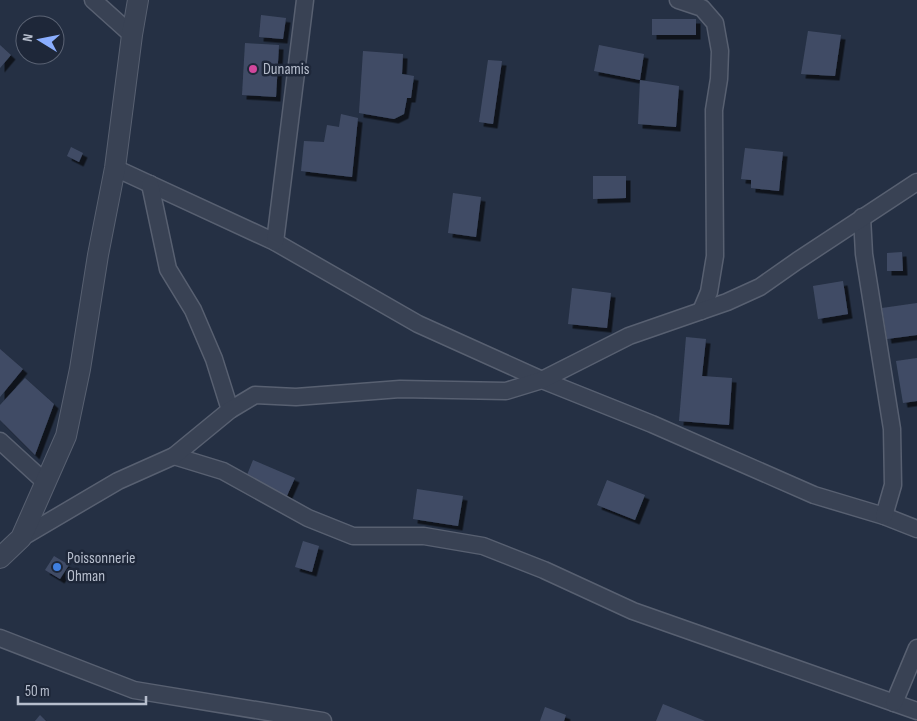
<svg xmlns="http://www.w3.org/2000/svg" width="917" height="721" viewBox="0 0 917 721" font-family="'Sofia Sans Condensed',sans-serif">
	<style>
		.building { fill: #414c65; filter: url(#shadow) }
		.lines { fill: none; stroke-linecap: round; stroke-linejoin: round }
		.minor-casing { stroke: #586071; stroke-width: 19 }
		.tertiary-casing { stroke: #586071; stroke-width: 22 }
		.minor { stroke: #394254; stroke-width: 16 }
		.tertiary { stroke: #394254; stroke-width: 20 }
		.hotel-dot { fill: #d1479c; stroke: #1e2739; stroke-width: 2 }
		.shop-dot { fill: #3f7fe0; stroke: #1e2739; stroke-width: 2 }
		.labels { text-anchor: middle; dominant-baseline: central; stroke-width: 5; stroke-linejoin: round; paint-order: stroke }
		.poi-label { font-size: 16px; fill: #b7becd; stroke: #1e2739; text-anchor: start }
	</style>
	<defs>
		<filter id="shadow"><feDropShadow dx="4.5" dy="4.5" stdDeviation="0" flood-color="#0009"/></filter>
	</defs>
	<rect width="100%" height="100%" fill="#253044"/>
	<!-- building -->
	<g class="building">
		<polygon points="261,15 286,18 283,39 259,37"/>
		<rect x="652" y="19" width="44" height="16"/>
		<polygon points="808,31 841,35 835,76 801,74"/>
		<polygon points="245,43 279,45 276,97 242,95"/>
		<polygon points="0,45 11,55 0,68"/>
		<polygon points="599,45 644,54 640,80 679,86 676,127 638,124 640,80 594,71"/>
		<polygon points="363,51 403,54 402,74 414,76 411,98 407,98 404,114 394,119 359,113"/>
		<polygon points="488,60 502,61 493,124 479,122"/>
		<polygon points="341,114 358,118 352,177 301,171 304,141 324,142 327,125 339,127"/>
		<polygon points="71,147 83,153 79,162 67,156"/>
		<polygon points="745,148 783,152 779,191 751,188 751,180 741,179"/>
		<polygon points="593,176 626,176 626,198 593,199"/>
		<polygon points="453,193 481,197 476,237 448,233"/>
		<polygon points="902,252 903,271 887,271 887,253"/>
		<polygon points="843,281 848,314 818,319 813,286"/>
		<polygon points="572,288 611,293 607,328 568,324"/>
		<polygon points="917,303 917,335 887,339 882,308"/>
		<polygon points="686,337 706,339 702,376 732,378 729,425 679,421"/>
		<polygon points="0,349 23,369 0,397"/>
		<polygon points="917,358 917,401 903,403 896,361"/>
		<polygon points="25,378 54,404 35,455 0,420 0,405"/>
		<polygon points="253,460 295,478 286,498 245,480"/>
		<polygon points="607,480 645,495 635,520 597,505"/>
		<polygon points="417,489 463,496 458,526 413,519"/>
		<polygon points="303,541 319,546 312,572 295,567"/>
		<polygon points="54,556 69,565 60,579 45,570"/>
		<polygon points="663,704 705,721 656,721"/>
		<polygon points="545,707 566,715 564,721 540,721"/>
		<polygon points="40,715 46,721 35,721"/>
	</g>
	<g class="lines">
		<defs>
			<g id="minor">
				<polyline points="93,0 132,35"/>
				<polyline points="678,0 702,8 715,23 720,51 719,79 714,110 715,256 709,292 701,311"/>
				<polyline points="115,168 275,242 418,324 542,380 652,424 814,495 884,516 917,529"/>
				<polyline points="150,184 168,269 193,310 214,359 230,410"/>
				<polyline points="862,217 864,254 892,429 893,485 884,516"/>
				<polyline points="275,242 305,0"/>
				<polyline points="0,441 46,483"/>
				<polyline points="174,456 223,471 308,518 353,536 424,536 483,546 544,570 633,611 917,711"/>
				<polyline points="21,538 118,481 174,456 230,410 255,395 296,397 400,389 506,391 542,380 629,336 727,302 760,287 797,261 917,182"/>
				<polyline points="0,638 134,690 323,721"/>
				<polyline points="894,703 917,648"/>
			</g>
			<polyline id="tertiary" points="0,558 21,538 66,436 80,369 98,255 115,168 132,35 138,0"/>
		</defs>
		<!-- minor casing -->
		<use href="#minor" class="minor-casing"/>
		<!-- tertiary casing -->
		<use href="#tertiary" class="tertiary-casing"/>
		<!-- minor -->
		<use href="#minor" class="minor"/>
		<!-- tertiary -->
		<use href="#tertiary" class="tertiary"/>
	</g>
	<!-- markers -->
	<circle class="hotel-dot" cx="253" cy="69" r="5"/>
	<circle class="shop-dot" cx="57" cy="567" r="5"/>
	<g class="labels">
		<!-- poi labels -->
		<g class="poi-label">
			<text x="263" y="69">Dunamis</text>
			<text x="67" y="558">Poissonnerie<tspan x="67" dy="18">Ohman</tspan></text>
		</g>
	</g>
	<!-- north arrow -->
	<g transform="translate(40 40) rotate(280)"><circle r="24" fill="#1e2739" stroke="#5b6374"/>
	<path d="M0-4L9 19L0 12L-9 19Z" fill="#8aaeff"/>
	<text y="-8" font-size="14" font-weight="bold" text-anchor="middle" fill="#b7becd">N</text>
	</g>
	<!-- scale -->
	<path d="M18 696v8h128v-8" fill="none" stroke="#b7becd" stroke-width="2.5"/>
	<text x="25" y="696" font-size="15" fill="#b7becd" stroke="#1e2739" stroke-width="4" paint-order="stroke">50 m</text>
</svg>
